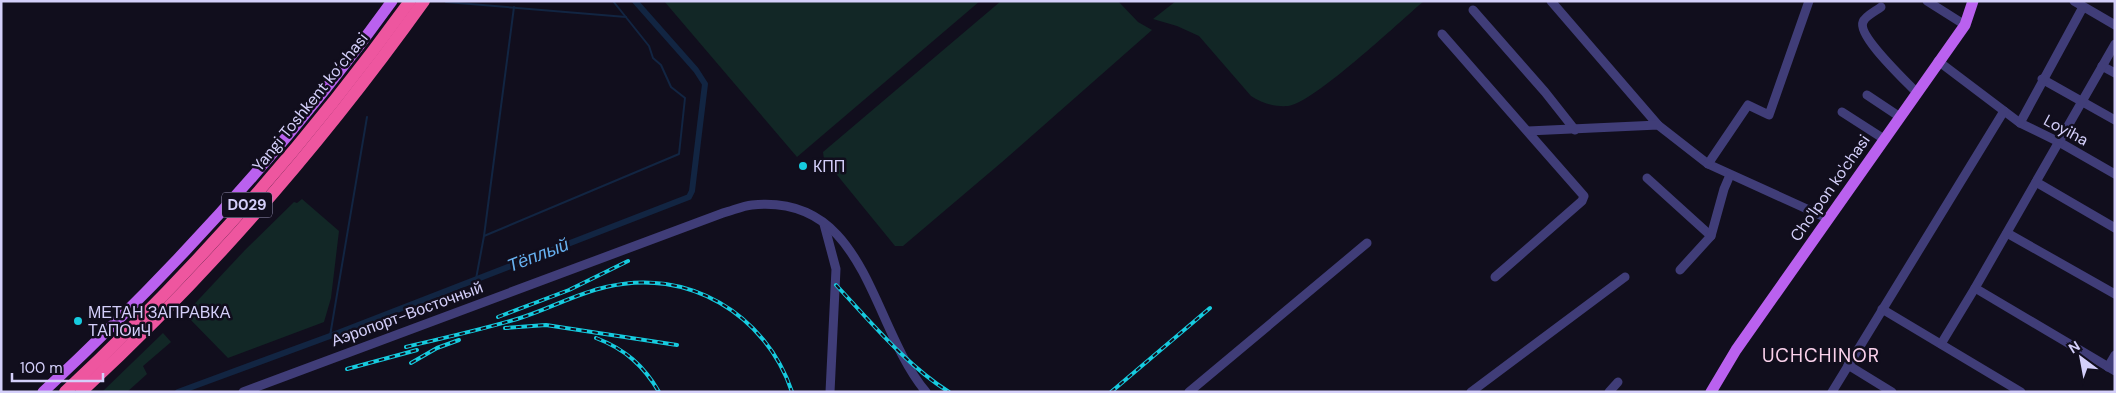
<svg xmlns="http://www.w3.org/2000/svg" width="2116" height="393" viewBox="0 0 2116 393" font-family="'DM Sans',sans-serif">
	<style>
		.green { fill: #122726 }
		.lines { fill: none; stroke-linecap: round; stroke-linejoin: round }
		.stream { stroke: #122542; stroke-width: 2 }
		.canal { stroke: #122542; stroke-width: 6 }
		.minor { stroke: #403d78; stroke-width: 9 }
		.major { stroke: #ba61ef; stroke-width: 11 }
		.highway { stroke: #ee569f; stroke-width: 12 }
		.rail-casing { stroke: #16cbdf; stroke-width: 4 }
		.rail { stroke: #110e1d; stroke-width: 2; stroke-dasharray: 5.5; stroke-linecap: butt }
		.poi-dot { fill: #16cbdf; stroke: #110e1d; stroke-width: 2 }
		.labels { text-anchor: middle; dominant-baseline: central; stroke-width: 5; stroke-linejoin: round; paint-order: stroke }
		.shield { fill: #110e1d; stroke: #9a95b8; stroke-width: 1 }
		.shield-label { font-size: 15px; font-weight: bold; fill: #d4cffa }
		.street-label { font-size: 16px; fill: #d4cffa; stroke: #110e1d }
		.poi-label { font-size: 16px; fill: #d4cffa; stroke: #110e1d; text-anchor: start }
		.water-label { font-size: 18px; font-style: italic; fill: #67b1f0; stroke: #110e1d }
		.quarter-label { font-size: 19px; letter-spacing: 1px; fill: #fad1eb; stroke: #110e1d }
	</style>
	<rect width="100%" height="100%" fill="#110e1d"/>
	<!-- green -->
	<g class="green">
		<polygon points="664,1 980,1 797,157"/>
		<polygon points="1001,1 1118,1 1138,22 1152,30 1002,162 903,246 895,246 824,159 823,152"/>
		<path d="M 1176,1 L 1424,1 C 1399,22 1314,103 1288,106 C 1274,107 1262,103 1251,96 L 1199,36 L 1177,26 L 1153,19 Z"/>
		<polygon points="302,199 339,231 331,298 324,322 228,358 185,314 245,250 294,202 297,203"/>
		<polygon points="163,333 171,342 143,366 147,374 127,392 102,392"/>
	</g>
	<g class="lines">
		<!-- stream -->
		<g class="stream">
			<polyline points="446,2 626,17"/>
			<polyline points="484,236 679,154 685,98 671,87 661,65 653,58 649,46 613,1"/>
			<polyline points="476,279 484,236 514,7"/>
			<polyline points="330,336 367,117"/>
		</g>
		<!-- canal -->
		<polyline class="canal" points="178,392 330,336 689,197 692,191 705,84 696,70 635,1"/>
		<!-- minor -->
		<g class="minor">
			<polyline points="1551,1 1658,125"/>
			<polyline points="1927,1 1965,25"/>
			<polyline points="2074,1 2115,25"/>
			<path d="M 1881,7 C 1876,11 1865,16 1863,22 C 1857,36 1907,82 1917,93"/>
			<polyline points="1473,10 1545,92 1575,130"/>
			<polyline points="1442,34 1584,196 1582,201 1495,277"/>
			<polyline points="1938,61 2020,123 2059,142 2115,174"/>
			<polyline points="2102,66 2115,73"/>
			<polyline points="2042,79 2115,120"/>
			<polyline points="1867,95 1900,117"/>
			<polyline points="1842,112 1884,139"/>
			<polyline points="2020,123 2083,7"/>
			<polyline points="1528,131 1658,125 1708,164 1829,219"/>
			<polyline points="1708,164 1748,105 1769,115 1809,1"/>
			<polyline points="1647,178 1711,236"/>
			<polyline points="2036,182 2115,228"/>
			<polyline points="824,224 836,269 830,392"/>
			<polyline points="2007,233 2115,294"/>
			<polyline points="1680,270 1711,236 1724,189 1730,175"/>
			<polyline points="1975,288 2115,371"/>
			<polyline points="1882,309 2021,392"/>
			<polyline points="1941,344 1975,288 2115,44"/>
			<polyline points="1848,365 1892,392"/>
			<polyline points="2108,367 2115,355"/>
			<path d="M 243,392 L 723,213 C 732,211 742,206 752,205 C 867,193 870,325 926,392"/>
			<polyline points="1189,392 1367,243"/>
			<polyline points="1471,392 1625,277"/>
			<polyline points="1609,392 1618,382"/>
			<polyline points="1832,392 2004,111"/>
		</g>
		<!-- major -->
		<g class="major">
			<path d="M 43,392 C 170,274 291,142 392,1"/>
			<polyline points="1711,392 1736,350 1965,25 1973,1"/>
		</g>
		<!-- highway -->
		<g class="highway">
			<path d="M 65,392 C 192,273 308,142 410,1"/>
			<path d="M 81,392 C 209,274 323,142 424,1"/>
		</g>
		<defs>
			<g id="rail">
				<path d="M 836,285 C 871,322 905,364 949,392"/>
				<polyline points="498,317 569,290 628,261"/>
				<polyline points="505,328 546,325 677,345"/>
				<path d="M 596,338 C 625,349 644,366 659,392"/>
				<path d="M 406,347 C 443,338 480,330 517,319 C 547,310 575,294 606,287 C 687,267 766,314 792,392"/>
				<polyline points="411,363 437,348 459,340"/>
				<polyline points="347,369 417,350"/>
				<polyline points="1111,392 1210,308"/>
			</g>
		</defs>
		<!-- rail casing -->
		<use href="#rail" class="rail-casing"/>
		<!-- rail -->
		<use href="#rail" class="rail"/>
	</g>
	<!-- markers -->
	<g class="poi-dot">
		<circle cx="803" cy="166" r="5"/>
		<circle cx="78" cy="321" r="5"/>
	</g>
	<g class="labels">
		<!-- shield labels -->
		<rect class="shield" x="222" y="192.5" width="50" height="25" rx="4"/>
		<g class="shield-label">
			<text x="247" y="205">D029</text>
		</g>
		<!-- street labels -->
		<g class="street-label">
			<text transform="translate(310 102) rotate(-51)">Yangi Toshkent ko‘chasi</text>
			<text transform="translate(2066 130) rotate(28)">Loyiha</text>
			<text transform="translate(1830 188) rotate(-55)">Cho'lpon ko'chasi</text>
			<text transform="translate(407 314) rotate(-20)">Аэропорт-Восточный</text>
		</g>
		<!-- poi labels -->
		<g class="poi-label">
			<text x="813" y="166">КПП</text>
			<text x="88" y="312">МЕТАН ЗАПРАВКА<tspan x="88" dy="18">ТАПОиЧ</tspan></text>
		</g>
		<!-- water labels -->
		<g class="water-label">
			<text transform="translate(538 255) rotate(-21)">Тёплый</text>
		</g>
		<!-- quarter labels -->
		<g class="quarter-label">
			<text x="1821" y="355">UCHCHINOR</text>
		</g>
	</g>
	<!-- border -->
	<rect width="2116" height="393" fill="none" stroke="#d4cffa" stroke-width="5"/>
	<!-- north arrow -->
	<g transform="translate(2081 358) rotate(328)" stroke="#110e1d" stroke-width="4" paint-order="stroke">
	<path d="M0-4L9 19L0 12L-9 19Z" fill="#d4cffa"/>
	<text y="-8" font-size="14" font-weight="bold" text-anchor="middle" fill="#d4cffa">N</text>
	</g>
	<!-- scale -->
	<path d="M12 373v8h91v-8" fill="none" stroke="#d4cffa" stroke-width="2.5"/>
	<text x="20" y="373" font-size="15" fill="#d4cffa" stroke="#110e1d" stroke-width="4" paint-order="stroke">100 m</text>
</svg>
